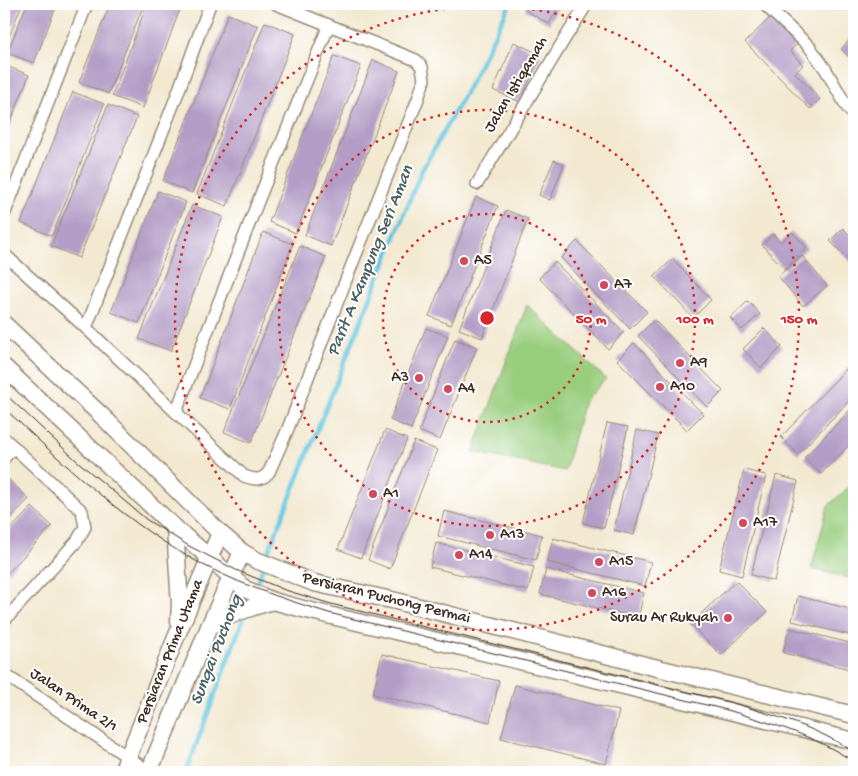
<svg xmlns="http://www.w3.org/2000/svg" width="858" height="776" viewBox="0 0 858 776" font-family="'Gochi Hand',sans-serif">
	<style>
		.green { fill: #99cd7e; stroke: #6a7c4e }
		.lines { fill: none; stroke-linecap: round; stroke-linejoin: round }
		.stream { stroke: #63c7e1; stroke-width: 4.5 }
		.building { fill: #b39dc6 }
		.minor-casing { stroke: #978a78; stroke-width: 14 }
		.secondary-casing { stroke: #978a78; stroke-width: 19 }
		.minor { stroke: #fff; stroke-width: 11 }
		.secondary { stroke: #fff; stroke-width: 16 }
		.tram { stroke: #3b2a1e; stroke-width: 1 }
		.ring { fill: none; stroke: #d62828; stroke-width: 2.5; stroke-dasharray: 2.5 5 }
		.poi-dot { fill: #d1495b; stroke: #fff; stroke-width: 2 }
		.labels { text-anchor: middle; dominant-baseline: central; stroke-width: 4; stroke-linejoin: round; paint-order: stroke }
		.street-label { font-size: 16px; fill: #3b2a1e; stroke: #fff }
		.poi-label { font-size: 16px; fill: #3b2a1e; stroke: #fff; text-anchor: start }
		.water-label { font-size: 18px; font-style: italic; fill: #496162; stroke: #fff }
		.centre { fill: #d62828; stroke: #fff; stroke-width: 2.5 }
		.ring-label { font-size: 15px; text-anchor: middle; font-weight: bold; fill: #d62828; stroke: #fff; stroke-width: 4; stroke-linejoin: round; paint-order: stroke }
	</style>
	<rect width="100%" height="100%" fill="#fff"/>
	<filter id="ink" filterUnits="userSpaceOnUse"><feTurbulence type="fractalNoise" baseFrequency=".02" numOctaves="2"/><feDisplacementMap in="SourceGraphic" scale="10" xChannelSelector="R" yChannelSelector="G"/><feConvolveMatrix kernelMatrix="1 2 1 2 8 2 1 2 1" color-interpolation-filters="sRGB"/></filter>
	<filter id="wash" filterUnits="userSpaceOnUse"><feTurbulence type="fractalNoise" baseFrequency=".0096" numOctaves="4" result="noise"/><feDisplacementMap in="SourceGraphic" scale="20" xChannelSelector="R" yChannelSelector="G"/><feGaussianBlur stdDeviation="1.12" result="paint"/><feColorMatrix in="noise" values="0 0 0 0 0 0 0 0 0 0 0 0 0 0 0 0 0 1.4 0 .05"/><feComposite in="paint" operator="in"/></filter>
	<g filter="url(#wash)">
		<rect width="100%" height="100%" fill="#f3e9d1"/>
		<!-- green -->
		<g class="green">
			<polygon points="527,305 606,379 584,401 565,471 473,452"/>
			<polygon points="854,482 854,579 811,569 828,506"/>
		</g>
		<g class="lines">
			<!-- stream -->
			<g class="stream">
				<polyline points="265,560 421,172 469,86 510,4"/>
				<polyline points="254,590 263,567"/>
				<polyline points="186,772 245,614"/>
			</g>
		</g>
		<g id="blocks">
			<!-- building -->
			<g class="building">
				<polygon points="4,4 22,4 4,50"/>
				<polygon points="27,4 57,4 34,63 7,53"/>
				<polygon points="110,4 144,4 108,94 79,82"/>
				<polygon points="147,4 182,4 143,108 112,96"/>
				<polygon points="528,4 560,4 549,24 525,10"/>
				<polygon points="228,14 258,26 192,193 163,181"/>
				<polygon points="771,17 797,44 790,51 803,65 795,73 820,99 810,109 745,42"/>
				<polygon points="265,22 295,34 227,206 197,194"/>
				<polygon points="854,35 854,62 841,49"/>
				<polygon points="514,42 541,55 520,102 493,90"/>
				<polygon points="334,56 361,66 296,233 269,222"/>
				<polygon points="373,60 399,71 331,246 305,235"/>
				<polygon points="4,65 29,75 4,139"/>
				<polygon points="73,92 104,104 52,236 21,223"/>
				<polygon points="108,105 137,117 79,258 51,246"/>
				<polygon points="554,160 564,164 550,200 539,195"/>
				<polygon points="158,191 186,202 139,323 111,312"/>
				<polygon points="476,197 498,206 451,325 429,316"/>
				<polygon points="192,205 223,217 171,351 139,339"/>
				<polygon points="506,210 528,219 482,338 459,329"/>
				<polygon points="843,228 854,240 854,265 830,241"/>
				<polygon points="263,232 293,244 230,409 200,398"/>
				<polygon points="792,232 807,248 785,269 762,245 773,234 781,242"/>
				<polygon points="577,241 647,312 630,329 561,258"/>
				<polygon points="300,246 326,257 251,443 224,432"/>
				<polygon points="802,256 827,286 803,306 778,276"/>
				<polygon points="673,259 711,300 693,318 654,276"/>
				<polygon points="555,262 624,332 608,349 539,278"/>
				<polygon points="748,301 760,314 742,330 730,318"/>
				<polygon points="654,320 723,391 707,407 638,336"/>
				<polygon points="426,328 448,336 411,429 390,420"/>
				<polygon points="764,328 782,347 761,368 743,349"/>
				<polygon points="455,339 477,347 440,440 419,431"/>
				<polygon points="634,343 703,414 687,430 617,360"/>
				<polygon points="854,361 854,396 798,454 781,437"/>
				<polygon points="854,406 854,440 821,474 804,458"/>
				<polygon points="607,423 628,427 604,528 583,523"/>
				<polygon points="385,430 407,439 361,558 338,549"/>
				<polygon points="637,430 658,435 634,535 614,530"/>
				<polygon points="414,441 437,450 390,569 368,560"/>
				<polygon points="744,470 766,475 742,576 719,570"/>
				<polygon points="776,475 798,481 774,581 751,575"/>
				<polygon points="7,478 29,499 4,525 4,481"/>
				<polygon points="32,507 52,526 4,577 4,536"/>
				<polygon points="444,511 542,535 536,560 438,536"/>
				<polygon points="553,538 651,562 645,586 547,562"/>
				<polygon points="436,543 534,567 528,591 430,567"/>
				<polygon points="546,569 644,593 638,618 540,594"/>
				<polygon points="736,581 767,612 721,655 690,624"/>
				<polygon points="798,596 854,610 854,636 792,621"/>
				<polygon points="789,628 854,644 854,670 783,653"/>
				<polygon points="382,654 499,681 490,722 373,694"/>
				<polygon points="515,685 619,711 606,764 501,738"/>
			</g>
		</g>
	</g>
	<g filter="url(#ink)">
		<use href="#blocks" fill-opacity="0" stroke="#978a78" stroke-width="1"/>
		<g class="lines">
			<defs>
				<g id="minor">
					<polyline points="767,7 809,46 826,70 847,107 854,116"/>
					<polyline points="477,184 567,35 587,4"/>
					<polyline points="4,215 87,4"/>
					<path d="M 4,254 L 86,328 L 244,476 C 255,480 262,481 269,472 L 287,431 L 353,262 L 418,99 L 424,80 L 422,67 L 416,60 L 276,4"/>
					<polyline points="86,328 177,95 210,4"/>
					<polyline points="176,412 257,204 329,25"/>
					<polyline points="4,438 82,511 85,527 77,541 4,621"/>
					<polyline points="4,458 14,447"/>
					<polyline points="4,674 150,772"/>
				</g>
				<g id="secondary">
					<polyline points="4,324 102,416 220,533 242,552 256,560 314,583 396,601 645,665 854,715"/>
					<polyline points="4,367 175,528 210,558 238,583 245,589 273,601 303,609 854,741"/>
					<polyline points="175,528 180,605 179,621"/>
					<path d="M 209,627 C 228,614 250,608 273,601"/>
					<polyline points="122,772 177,635 220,533"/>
					<polyline points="149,772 209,627 242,552"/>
				</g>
			</defs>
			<!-- minor casing -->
			<use href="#minor" class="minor-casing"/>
			<!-- secondary casing -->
			<use href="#secondary" class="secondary-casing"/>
			<!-- minor -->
			<use href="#minor" class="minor"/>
			<!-- secondary -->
			<use href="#secondary" class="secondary"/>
			<!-- tram -->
			<g class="tram">
				<path d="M 4,393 L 76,460 L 147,520 L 189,546 L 236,570 L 285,590 L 331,604 L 733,703 C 773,715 819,728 854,752"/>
				<path d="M 4,408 C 61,461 119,517 187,556 C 232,582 280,598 329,613 L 731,711 C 773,724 818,737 854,762"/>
			</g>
		</g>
	</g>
	<!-- distance rings -->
	<g class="ring">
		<circle cx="487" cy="318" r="104"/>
		<circle cx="487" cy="318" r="208"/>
		<circle cx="487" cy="318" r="312"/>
	</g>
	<!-- markers -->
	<g class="poi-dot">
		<circle cx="464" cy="261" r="5"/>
		<circle cx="604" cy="285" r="5"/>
		<circle cx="680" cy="363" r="5"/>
		<circle cx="419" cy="378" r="5"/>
		<circle cx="660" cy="387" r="5"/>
		<circle cx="448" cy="389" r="5"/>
		<circle cx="373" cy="494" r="5"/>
		<circle cx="743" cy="523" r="5"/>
		<circle cx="490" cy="535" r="5"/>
		<circle cx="459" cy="555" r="5"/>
		<circle cx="599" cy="562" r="5"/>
		<circle cx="592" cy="593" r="5"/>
		<circle cx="728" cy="618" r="5"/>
	</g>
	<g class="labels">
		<!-- street labels -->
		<g class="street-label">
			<text transform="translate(517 85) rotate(-59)">Jalan Istiqamah</text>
			<text transform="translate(386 599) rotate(14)">Persiaran Puchong Permai</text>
			<text transform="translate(171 652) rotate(-68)">Persiaran Prima Utama</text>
			<text transform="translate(73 701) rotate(34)">Jalan Prima 2/1</text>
		</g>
		<!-- poi labels -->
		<g class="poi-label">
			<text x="474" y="261">A5</text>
			<text x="614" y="285">A7</text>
			<text x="690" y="363">A9</text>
			<text x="409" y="378" text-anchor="end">A3</text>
			<text x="670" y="387">A10</text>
			<text x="458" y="389">A4</text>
			<text x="383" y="494">A1</text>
			<text x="753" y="523">A17</text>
			<text x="500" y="535">A13</text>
			<text x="469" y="555">A14</text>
			<text x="609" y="562">A15</text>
			<text x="602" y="593">A16</text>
			<text x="718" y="618" text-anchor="end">Surau Ar Rukyah</text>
		</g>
		<!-- water labels -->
		<g class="water-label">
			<text transform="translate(371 261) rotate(-68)">Parit A Kampung Seri Aman</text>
			<text transform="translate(217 650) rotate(-69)">Sungai Puchong</text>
		</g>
	</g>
	<circle cx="487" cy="318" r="8" class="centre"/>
	<g class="ring-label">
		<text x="591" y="323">50 m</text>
		<text x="695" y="323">100 m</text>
		<text x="799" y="323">150 m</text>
	</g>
	<!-- margin -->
	<rect width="858" height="776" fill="none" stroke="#fff" stroke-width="20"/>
</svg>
